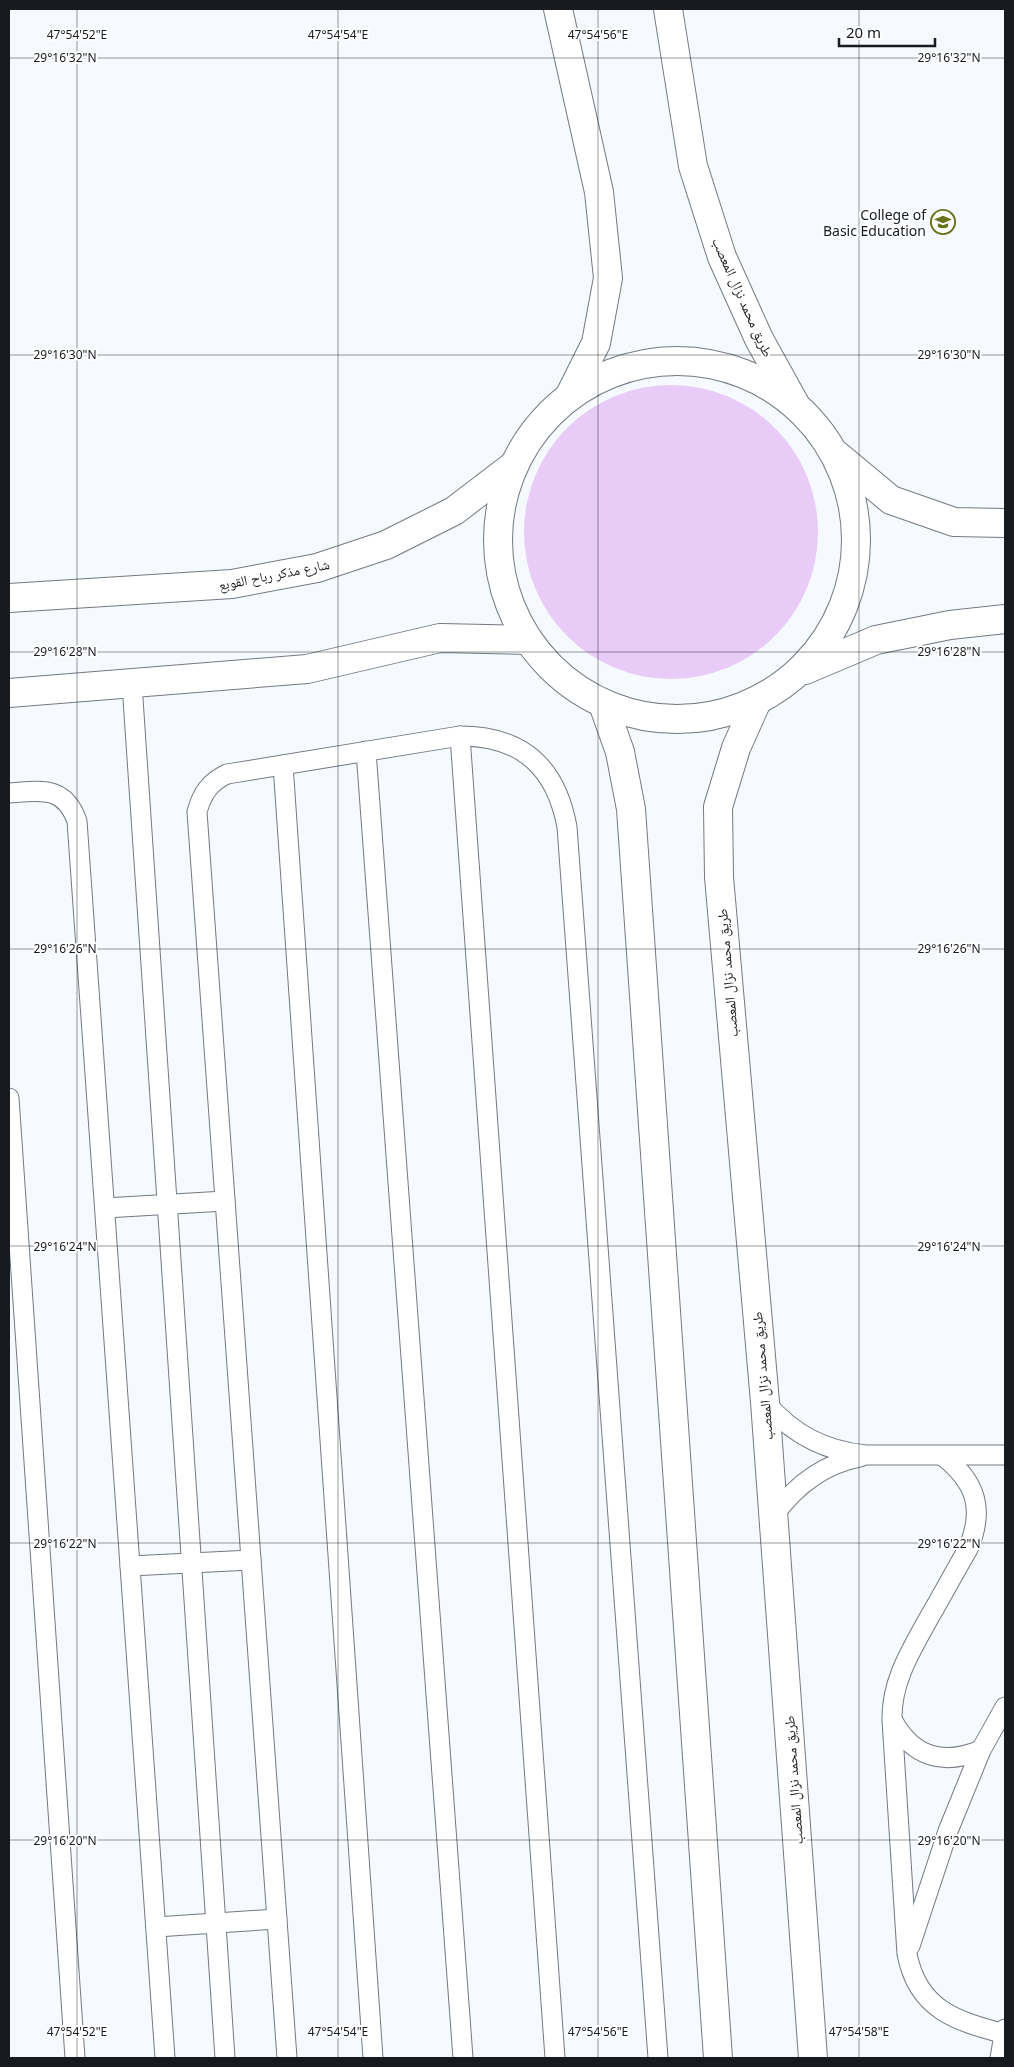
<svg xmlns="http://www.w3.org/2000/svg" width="1014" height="2067" viewBox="0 0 1014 2067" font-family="'Noto Sans','Noto Naskh Arabic',sans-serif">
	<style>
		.green { fill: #e8cbf7 }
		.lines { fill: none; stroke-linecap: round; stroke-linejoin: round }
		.lane-casing { stroke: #727984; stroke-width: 21 }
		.secondary-casing { stroke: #727984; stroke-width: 30 }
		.lane { stroke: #fff; stroke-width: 19 }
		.secondary { stroke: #fff; stroke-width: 28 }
		.ticks { fill: none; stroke: #171a1e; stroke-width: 1; stroke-opacity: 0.45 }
		.labels { text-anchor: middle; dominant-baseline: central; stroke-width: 4; stroke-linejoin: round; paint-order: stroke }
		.poi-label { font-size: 14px; fill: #171a1e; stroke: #fff; text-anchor: end }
		.street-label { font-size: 14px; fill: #171a1e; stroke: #fff }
		.ticks-label { font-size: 12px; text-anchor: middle; fill: #171a1e; stroke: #fff; stroke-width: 4; stroke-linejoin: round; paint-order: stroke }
	</style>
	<rect width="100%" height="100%" fill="#f6faff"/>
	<!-- green -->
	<circle class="green" cx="671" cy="532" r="147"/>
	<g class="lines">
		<defs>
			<g id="lane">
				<polyline points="132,684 225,2058"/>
				<polyline points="460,736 555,2058"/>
				<polyline points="366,751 463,2058"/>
				<polyline points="283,765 373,2058"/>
				<path d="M 9,793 C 41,791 64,785 77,821 L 165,2058"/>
				<polyline points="9,1098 75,2058"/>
				<polyline points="105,1208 225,1201"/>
				<path d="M 765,1402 C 792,1434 824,1451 866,1455 L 1005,1455"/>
				<path d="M 943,1456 C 976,1482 985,1509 968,1549 C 955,1571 943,1594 930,1616 C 912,1649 891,1681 892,1720 L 907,1954 C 918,2010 956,2021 1005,2034"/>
				<path d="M 774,1515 C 796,1485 823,1464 860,1457"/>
				<polyline points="130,1566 251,1560"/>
				<path d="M 893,1721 C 913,1757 943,1766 981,1750"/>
				<polyline points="156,1927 277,1919"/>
				<polyline points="910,1946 948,1831 981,1750 1005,1707"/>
				<path d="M 287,2058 L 197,812 C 202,793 210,782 227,774 L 460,736 C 522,736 556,767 567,827 L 658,2058"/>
				<polyline points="1000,2058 1005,2029"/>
			</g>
			<g id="secondary">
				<polyline points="558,9 599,192 608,278 596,343 570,395"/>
				<polyline points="668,9 693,166 722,257 759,339 795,404"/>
				<circle cx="677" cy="540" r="179"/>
				<polyline points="837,455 891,500 954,522 1005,523"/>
				<polyline points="9,598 232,584 317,568 386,545 454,511 513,466"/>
				<polyline points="805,670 876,640 950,625 1005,619"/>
				<polyline points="9,693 307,669 440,638 528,640"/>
				<polyline points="757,701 736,748 718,807 719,877 765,1402 813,2058"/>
				<polyline points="603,704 620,752 631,809 718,2058"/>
			</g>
		</defs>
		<!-- lane casing -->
		<use href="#lane" class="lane-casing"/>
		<!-- secondary casing -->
		<use href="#secondary" class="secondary-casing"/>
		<!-- lane -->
		<use href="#lane" class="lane"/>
		<!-- secondary -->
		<use href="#secondary" class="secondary"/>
	</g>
	<!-- ticks -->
	<path class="ticks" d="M 77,9 L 77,2058M 338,9 L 338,2058M 598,9 L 598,2058M 859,9 L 859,2058M 9,58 L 1005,58M 9,355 L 1005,355M 9,652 L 1005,652M 9,949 L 1005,949M 9,1246 L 1005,1246M 9,1543 L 1005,1543M 9,1840 L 1005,1840"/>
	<!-- icons -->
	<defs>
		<symbol id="school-ring" viewBox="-11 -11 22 22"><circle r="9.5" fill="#fff" stroke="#68721b" stroke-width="1.5"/><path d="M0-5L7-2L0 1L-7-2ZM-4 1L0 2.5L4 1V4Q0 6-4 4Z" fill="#68721b"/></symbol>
	</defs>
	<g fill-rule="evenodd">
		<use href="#school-ring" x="929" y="208" width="28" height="28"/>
	</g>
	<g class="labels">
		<!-- poi labels -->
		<g class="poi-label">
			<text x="926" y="214">College of<tspan x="926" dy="16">Basic Education</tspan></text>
		</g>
		<!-- street labels -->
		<g class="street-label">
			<text transform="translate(743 297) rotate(66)">طريق محمد نزال المعصب</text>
			<text transform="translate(274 574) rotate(-11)">شارع مذكر رباح القوبع</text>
			<text transform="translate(727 973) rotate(-95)">طريق محمد نزال المعصب</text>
			<text transform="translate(762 1376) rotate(-95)">طريق محمد نزال المعصب</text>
			<text transform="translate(793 1780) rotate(-94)">طريق محمد نزال المعصب</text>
		</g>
	</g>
	<g class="ticks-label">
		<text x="77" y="39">47°54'52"E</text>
		<text x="338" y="39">47°54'54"E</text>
		<text x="598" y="39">47°54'56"E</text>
		<text x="65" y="62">29°16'32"N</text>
		<text x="949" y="62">29°16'32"N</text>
		<text x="65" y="359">29°16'30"N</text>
		<text x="949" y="359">29°16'30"N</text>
		<text x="65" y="656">29°16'28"N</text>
		<text x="949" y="656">29°16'28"N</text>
		<text x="65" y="953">29°16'26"N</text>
		<text x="949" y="953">29°16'26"N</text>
		<text x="65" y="1251">29°16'24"N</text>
		<text x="949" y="1251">29°16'24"N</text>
		<text x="65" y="1548">29°16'22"N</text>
		<text x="949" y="1548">29°16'22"N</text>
		<text x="65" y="1845">29°16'20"N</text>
		<text x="949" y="1845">29°16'20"N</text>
		<text x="77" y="2036">47°54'52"E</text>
		<text x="338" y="2036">47°54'54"E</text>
		<text x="598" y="2036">47°54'56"E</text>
		<text x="859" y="2036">47°54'58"E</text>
	</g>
	<!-- border -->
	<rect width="1014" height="2067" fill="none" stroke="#171a1e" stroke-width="20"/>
	<!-- scale -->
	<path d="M839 38v8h96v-8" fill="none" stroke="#171a1e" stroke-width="2.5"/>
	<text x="846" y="38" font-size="15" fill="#171a1e" stroke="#ffffff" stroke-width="4" paint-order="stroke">20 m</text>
</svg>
